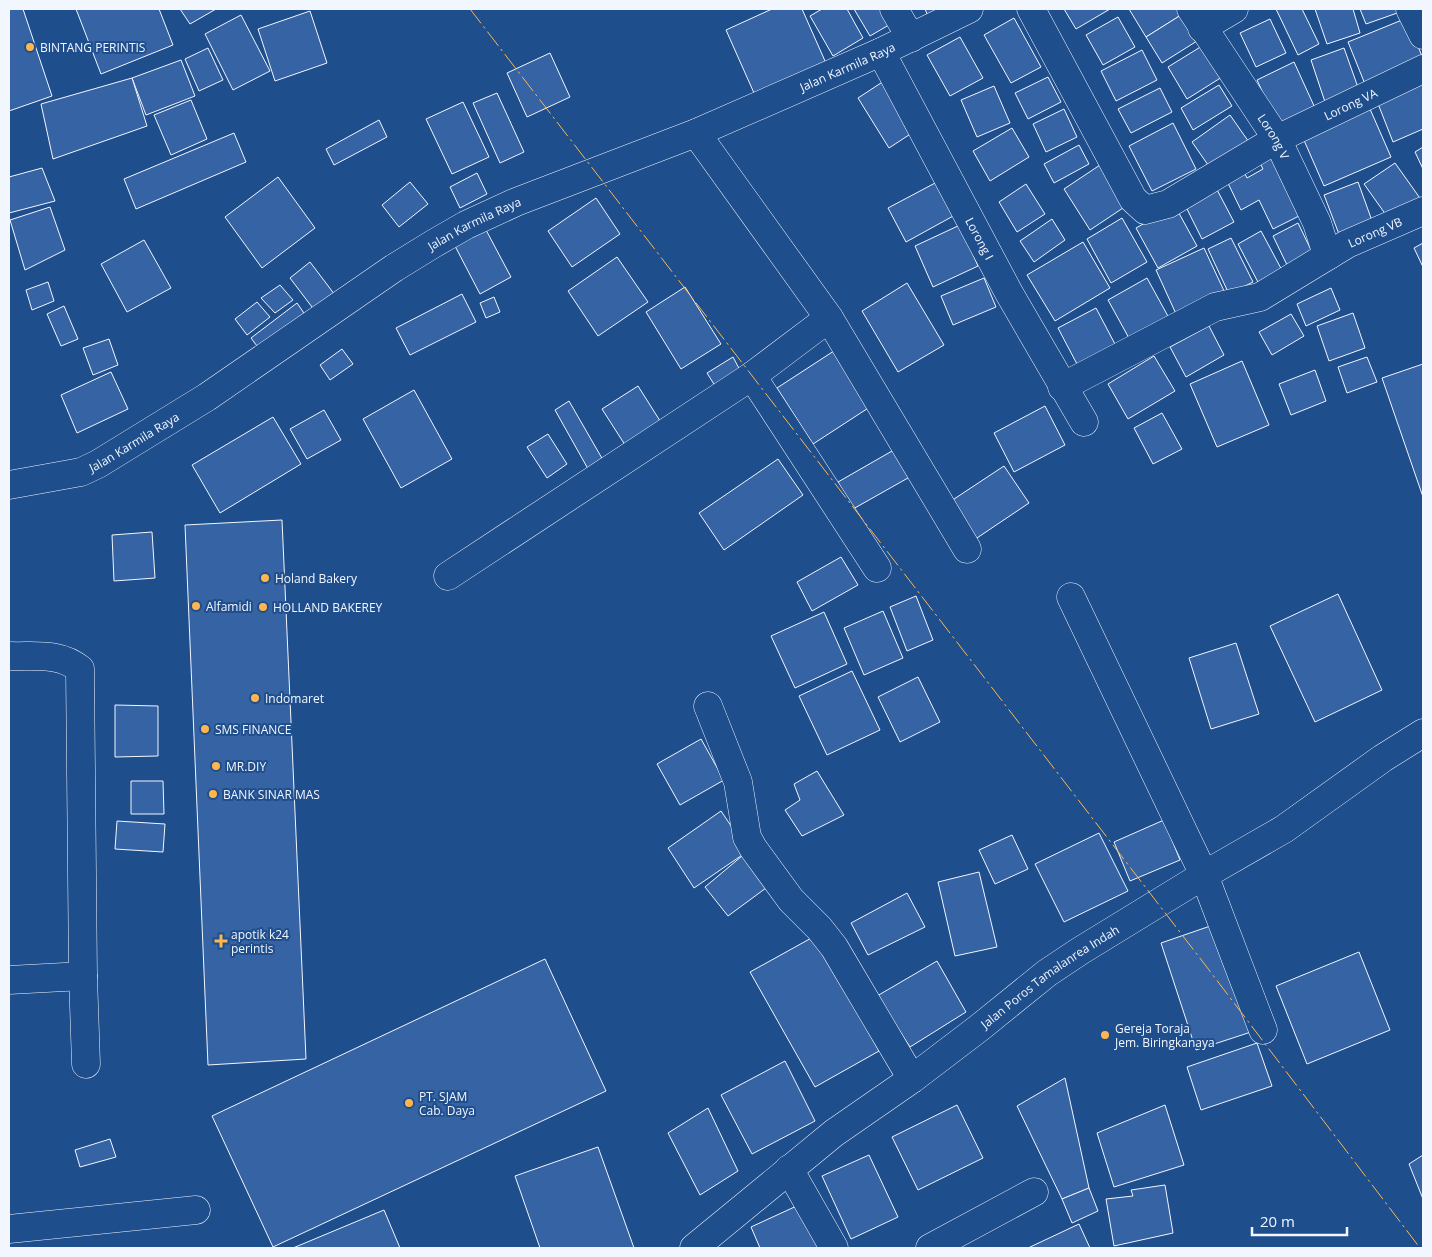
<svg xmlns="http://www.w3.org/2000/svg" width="1432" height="1257" viewBox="0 0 1432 1257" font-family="'Open Sans',sans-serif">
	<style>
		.building { fill: #3563a3; stroke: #f2f6ff }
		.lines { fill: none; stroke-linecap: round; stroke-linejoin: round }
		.minor-casing { stroke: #f2f6ff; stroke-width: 29 }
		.minor { stroke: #1f4e8c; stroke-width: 28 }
		.power { stroke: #ffb74d; stroke-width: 1; stroke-dasharray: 18 4 2.5 4; stroke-linecap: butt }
		.poi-dot { fill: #ffb74d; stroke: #1f4e8c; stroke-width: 2 }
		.labels { text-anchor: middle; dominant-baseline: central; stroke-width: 4; stroke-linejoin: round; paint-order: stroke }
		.poi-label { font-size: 12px; fill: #f2f6ff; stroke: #1f4e8c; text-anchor: start }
		.street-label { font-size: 12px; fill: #f2f6ff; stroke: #1f4e8c }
	</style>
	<rect width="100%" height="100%" fill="#1f4e8c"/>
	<!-- building -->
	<g class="building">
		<polygon points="9,9 23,9 52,96 9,111"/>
		<polygon points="76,9 159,9 173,45 101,74"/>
		<polygon points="180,9 216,9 190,24"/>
		<polygon points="772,9 802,9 829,70 758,102 726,30"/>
		<polygon points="822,9 847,9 863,38 833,56 810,16"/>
		<polygon points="854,9 886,9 894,22 870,36"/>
		<polygon points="925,9 959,9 930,21"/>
		<polygon points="1064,9 1110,9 1076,29"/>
		<polygon points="1129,9 1177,9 1181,15 1146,37"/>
		<polygon points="1276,9 1302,9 1319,44 1298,55"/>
		<polygon points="1315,9 1353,9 1360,33 1327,44"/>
		<polygon points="1360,9 1399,9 1400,12 1366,24"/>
		<polygon points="310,11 327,63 275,81 258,29"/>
		<polygon points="241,15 270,71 233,90 205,34"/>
		<polygon points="1181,15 1197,41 1162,63 1146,37"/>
		<polygon points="1118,17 1135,47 1103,65 1086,35"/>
		<polygon points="1014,18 1041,67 1011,83 984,35"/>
		<polygon points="1407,18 1423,59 1367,89 1348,42"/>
		<polygon points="1270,19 1286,53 1256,67 1240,33"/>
		<polygon points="960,37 983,78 950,96 927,55"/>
		<polygon points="1202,46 1222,77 1187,99 1168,67"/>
		<polygon points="208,48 223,80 199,91 185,59"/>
		<polygon points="1344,48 1360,93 1326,105 1311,60"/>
		<polygon points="1142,50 1157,80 1116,101 1101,71"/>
		<polygon points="550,53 570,97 527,117 507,73"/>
		<polygon points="181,60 195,96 146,115 132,78"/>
		<polygon points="1294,62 1315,108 1278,126 1257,80"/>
		<polygon points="1423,76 1423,129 1393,142 1375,96"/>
		<polygon points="1048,77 1061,102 1028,119 1015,93"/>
		<polygon points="132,78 147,126 53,159 41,104"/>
		<polygon points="884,81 915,131 889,148 858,98"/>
		<polygon points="1219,85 1232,106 1193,130 1181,108"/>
		<polygon points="994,86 1010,123 977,137 961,100"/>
		<polygon points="1160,88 1172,112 1131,133 1118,109"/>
		<polygon points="497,93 524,152 500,163 473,103"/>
		<polygon points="191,100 207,139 171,155 154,115"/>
		<polygon points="463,102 489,157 452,174 426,119"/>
		<polygon points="1064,109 1077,137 1046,152 1033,124"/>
		<polygon points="1370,109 1391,157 1324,186 1303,138"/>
		<polygon points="1230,115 1251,145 1213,172 1192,142"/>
		<polygon points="379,120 387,137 334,165 326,149"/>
		<polygon points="1173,123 1196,169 1152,191 1129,146"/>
		<polygon points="1012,128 1029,157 990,181 973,151"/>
		<polygon points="234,133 246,162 136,209 124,179"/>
		<polygon points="1079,145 1089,164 1054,183 1044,164"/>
		<polygon points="1423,147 1423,169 1415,152"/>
		<polygon points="1273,151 1305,213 1273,229 1259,200 1241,210 1225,177 1242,168 1247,178 1263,169 1258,159"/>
		<polygon points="1395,163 1422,201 1391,222 1364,184"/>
		<polygon points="1100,165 1126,206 1090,230 1064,189"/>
		<polygon points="42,168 55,201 9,213 9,177"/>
		<polygon points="477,173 487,194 460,208 450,187"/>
		<polygon points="278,177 315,228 262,268 225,217"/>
		<polygon points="410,182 428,204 399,227 382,205"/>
		<polygon points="937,182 955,215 906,242 888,208"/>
		<polygon points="1358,182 1375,229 1342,242 1324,195"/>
		<polygon points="1026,184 1045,214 1017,232 999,202"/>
		<polygon points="1214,184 1234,222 1202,239 1183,201"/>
		<polygon points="596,198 620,234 572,267 548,231"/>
		<polygon points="1175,206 1197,246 1158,268 1136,228"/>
		<polygon points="50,207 65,250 25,270 10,220"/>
		<polygon points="1122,218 1147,262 1111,283 1087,239"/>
		<polygon points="1052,219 1065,240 1034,262 1020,241"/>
		<polygon points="1298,223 1313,254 1288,267 1273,236"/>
		<polygon points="960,225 978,266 933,287 915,246"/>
		<polygon points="486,230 511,277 480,294 455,246"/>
		<polygon points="1261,231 1284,274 1260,286 1238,244"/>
		<polygon points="1231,238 1253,282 1229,294 1208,249"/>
		<polygon points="144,240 171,288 127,312 101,264"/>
		<polygon points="1083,242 1110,288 1055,321 1027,275"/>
		<polygon points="1423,243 1423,267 1414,248"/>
		<polygon points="1204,248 1225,293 1177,316 1156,270"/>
		<polygon points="617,257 648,302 598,336 568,291"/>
		<polygon points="310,262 335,295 315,311 290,278"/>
		<polygon points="984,278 996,307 953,325 941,296"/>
		<polygon points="1147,278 1169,318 1130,340 1108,300"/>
		<polygon points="48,282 54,301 32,310 26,290"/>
		<polygon points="907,283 944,345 898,372 862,311"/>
		<polygon points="280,285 293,300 275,313 261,298"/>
		<polygon points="685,287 721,344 681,369 646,312"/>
		<polygon points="1331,288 1340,310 1306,326 1297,304"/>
		<polygon points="462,294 476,322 410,355 396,328"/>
		<polygon points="494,297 500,312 486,318 480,303"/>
		<polygon points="257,302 270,317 247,335 235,319"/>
		<polygon points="297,303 306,316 260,350 251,338"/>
		<polygon points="64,306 78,339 61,346 47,314"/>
		<polygon points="1096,308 1116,346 1078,366 1058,328"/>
		<polygon points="1353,313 1365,348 1329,361 1317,326"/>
		<polygon points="1291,314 1304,336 1272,355 1259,332"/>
		<polygon points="1209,326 1224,355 1186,377 1170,347"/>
		<polygon points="109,339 118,365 93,375 83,348"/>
		<polygon points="840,347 876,403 813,444 777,388"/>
		<polygon points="342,349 353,364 330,380 320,365"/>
		<polygon points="1154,356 1175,391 1128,419 1108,384"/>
		<polygon points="733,357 742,374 717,389 707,373"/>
		<polygon points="1367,357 1377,382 1347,393 1338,367"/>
		<polygon points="1242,361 1269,425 1217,447 1190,384"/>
		<polygon points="1423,364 1423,497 1382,378"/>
		<polygon points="1315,370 1326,401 1291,415 1279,384"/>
		<polygon points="111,372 128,409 77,433 61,395"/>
		<polygon points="638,386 662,424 627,448 602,409"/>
		<polygon points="414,390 452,459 401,488 363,419"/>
		<polygon points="569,401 607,467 592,476 555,410"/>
		<polygon points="1045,406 1065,445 1014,472 994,433"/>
		<polygon points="324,410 341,440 307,459 290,429"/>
		<polygon points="1162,413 1182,449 1153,464 1134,428"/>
		<polygon points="273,417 301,464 220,513 192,465"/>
		<polygon points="548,434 567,464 547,478 527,447"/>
		<polygon points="899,447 915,474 853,509 838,482"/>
		<polygon points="778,459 803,495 724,550 699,513"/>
		<polygon points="1004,466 1029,503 971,542 945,505"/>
		<polygon points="282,520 306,1059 208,1065 185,525"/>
		<polygon points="152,532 155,578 114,581 112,535"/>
		<polygon points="841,557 858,585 812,611 797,582"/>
		<polygon points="1338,594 1382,690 1315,722 1270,626"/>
		<polygon points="916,596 933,640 907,651 890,607"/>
		<polygon points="883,611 903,658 864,675 844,628"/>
		<polygon points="824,612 847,664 795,688 771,636"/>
		<polygon points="1236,643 1259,714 1211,729 1189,658"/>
		<polygon points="852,671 880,730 827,755 799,696"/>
		<polygon points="918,677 940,722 900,742 878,697"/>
		<polygon points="115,705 158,706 158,756 115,757"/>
		<polygon points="701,739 724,780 680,805 657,764"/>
		<polygon points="817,771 844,815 802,836 785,810 800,800 794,784"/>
		<polygon points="131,781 163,781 164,814 131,814"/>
		<polygon points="721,811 748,851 694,888 668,848"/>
		<polygon points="1164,820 1180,860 1130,881 1114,842"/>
		<polygon points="117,821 165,824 163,852 115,849"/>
		<polygon points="1099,833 1128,891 1064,922 1035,864"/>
		<polygon points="1012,835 1028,869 995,884 979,850"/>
		<polygon points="742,856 766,888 728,916 705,887"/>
		<polygon points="979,872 997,947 955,956 938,882"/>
		<polygon points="907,893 925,927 868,955 851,923"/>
		<polygon points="1219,923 1254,1031 1196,1050 1161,943"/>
		<polygon points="815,936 879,1051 815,1087 750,972"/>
		<polygon points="1359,952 1390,1030 1307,1064 1276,986"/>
		<polygon points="545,959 606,1091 273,1247 212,1116"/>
		<polygon points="937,961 966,1012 910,1047 877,996"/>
		<polygon points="1257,1043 1272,1086 1201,1110 1187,1067"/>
		<polygon points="785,1061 815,1121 752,1154 721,1095"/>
		<polygon points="1065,1078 1089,1188 1062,1199 1017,1106"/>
		<polygon points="957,1105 983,1158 918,1190 892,1137"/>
		<polygon points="1165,1105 1184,1165 1114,1187 1097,1133"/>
		<polygon points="708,1108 738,1171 700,1195 668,1133"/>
		<polygon points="110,1139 116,1157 80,1167 75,1150"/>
		<polygon points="598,1147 634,1248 540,1248 515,1176"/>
		<polygon points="869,1155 898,1217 851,1239 822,1176"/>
		<polygon points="1423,1155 1423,1199 1409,1164"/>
		<polygon points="1165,1185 1173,1233 1114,1246 1106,1199 1133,1196 1131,1190"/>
		<polygon points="1089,1188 1098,1211 1072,1223 1062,1199"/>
		<polygon points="801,1204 821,1248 760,1248 751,1227"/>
		<polygon points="384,1210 400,1248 293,1248"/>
		<polygon points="1079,1224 1090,1248 1028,1248"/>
	</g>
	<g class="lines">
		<defs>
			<g id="minor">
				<polyline points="894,9 911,38"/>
				<path id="s1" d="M 1031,9 L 1133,199 L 1145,210 L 1168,204 L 1277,139 L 1423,69"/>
				<path id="s2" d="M 1191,9 L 1277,139 L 1317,223 L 1324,245 L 1329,255"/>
				<polyline points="1410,9 1423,35"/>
				<polyline points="1202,28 1234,9"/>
				<path id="s3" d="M 881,52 L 1009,293 L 1084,422"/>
				<polyline points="696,133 829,318 967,549"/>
				<polyline points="752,376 877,568"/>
				<path id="s4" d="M 1062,387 L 1215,307 L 1260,297 L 1347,244 L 1423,211"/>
				<path id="s5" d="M 9,485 L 81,472 L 98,464 L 207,397 L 394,268 L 433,244 L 466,225 L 516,202 L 696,133 L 881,52 L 969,9"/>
				<polyline points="448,576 752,376 829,318"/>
				<polyline points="1071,597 1204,875 1263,1030"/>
				<path d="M 9,656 C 35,657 59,652 80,669 L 83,976 L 86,1064"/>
				<polyline points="708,706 738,782 747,837 753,848 791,900 819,928 834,947 912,1079"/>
				<polyline points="9,980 83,976"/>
				<polyline points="789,1169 834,1248"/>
				<polyline points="9,1229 196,1210"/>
				<path id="s6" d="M 694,1248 L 834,1133 L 912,1079 L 979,1028 L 1047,973 L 1080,951 L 1204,875 L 1284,829 L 1383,758 L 1423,733"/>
				<polyline points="930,1248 1034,1192"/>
			</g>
		</defs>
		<!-- minor casing -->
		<use href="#minor" class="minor-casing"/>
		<!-- minor -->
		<use href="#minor" class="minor"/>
		<!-- power -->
		<polyline class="power" points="470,9 1206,966 1420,1248"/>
	</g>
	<!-- markers -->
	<g class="poi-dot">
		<circle cx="30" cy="47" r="5"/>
		<circle cx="265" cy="578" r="5"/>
		<circle cx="196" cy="606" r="5"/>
		<circle cx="263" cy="607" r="5"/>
		<circle cx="255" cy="698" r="5"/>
		<circle cx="205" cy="729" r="5"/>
		<circle cx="216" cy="766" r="5"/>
		<circle cx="213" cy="794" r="5"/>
		<path d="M218.5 933.5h5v5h5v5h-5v5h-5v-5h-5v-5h5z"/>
		<circle cx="1105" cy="1035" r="5"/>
		<circle cx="409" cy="1103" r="5"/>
	</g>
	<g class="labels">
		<!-- poi labels -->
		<g class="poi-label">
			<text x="40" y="47">BINTANG PERINTIS</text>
			<text x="275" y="578">Holand Bakery</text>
			<text x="206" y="606">Alfamidi</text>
			<text x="273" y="607">HOLLAND BAKEREY</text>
			<text x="265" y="698">Indomaret</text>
			<text x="215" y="729">SMS FINANCE</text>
			<text x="226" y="766">MR.DIY</text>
			<text x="223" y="794">BANK SINAR MAS</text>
			<text x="231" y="934">apotik k24<tspan x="231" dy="14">perintis</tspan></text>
			<text x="1115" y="1028">Gereja Toraja<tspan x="1115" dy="14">Jem. Biringkanaya</tspan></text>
			<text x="419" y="1096">PT. SJAM<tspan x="419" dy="14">Cab. Daya</tspan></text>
		</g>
		<!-- street labels -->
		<g class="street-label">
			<text stroke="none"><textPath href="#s5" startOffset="944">Jalan Karmila Raya</textPath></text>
			<text stroke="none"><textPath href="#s1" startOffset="464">Lorong VA</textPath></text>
			<text stroke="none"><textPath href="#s2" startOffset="152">Lorong V</textPath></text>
			<text stroke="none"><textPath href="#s5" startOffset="539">Jalan Karmila Raya</textPath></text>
			<text stroke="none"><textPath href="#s4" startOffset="351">Lorong VB</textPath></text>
			<text stroke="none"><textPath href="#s3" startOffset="211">Lorong I</textPath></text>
			<text stroke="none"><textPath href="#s5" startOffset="134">Jalan Karmila Raya</textPath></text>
			<text stroke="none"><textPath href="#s6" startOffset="448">Jalan Poros Tamalanrea Indah</textPath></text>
		</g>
	</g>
	<!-- border -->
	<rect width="1432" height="1257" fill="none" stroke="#f2f6ff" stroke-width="20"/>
	<!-- scale -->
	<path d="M1252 1227v8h95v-8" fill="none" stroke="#f2f6ff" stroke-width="2.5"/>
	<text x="1260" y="1227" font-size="15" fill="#f2f6ff" stroke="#1f4e8c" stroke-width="4" paint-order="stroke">20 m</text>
</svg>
